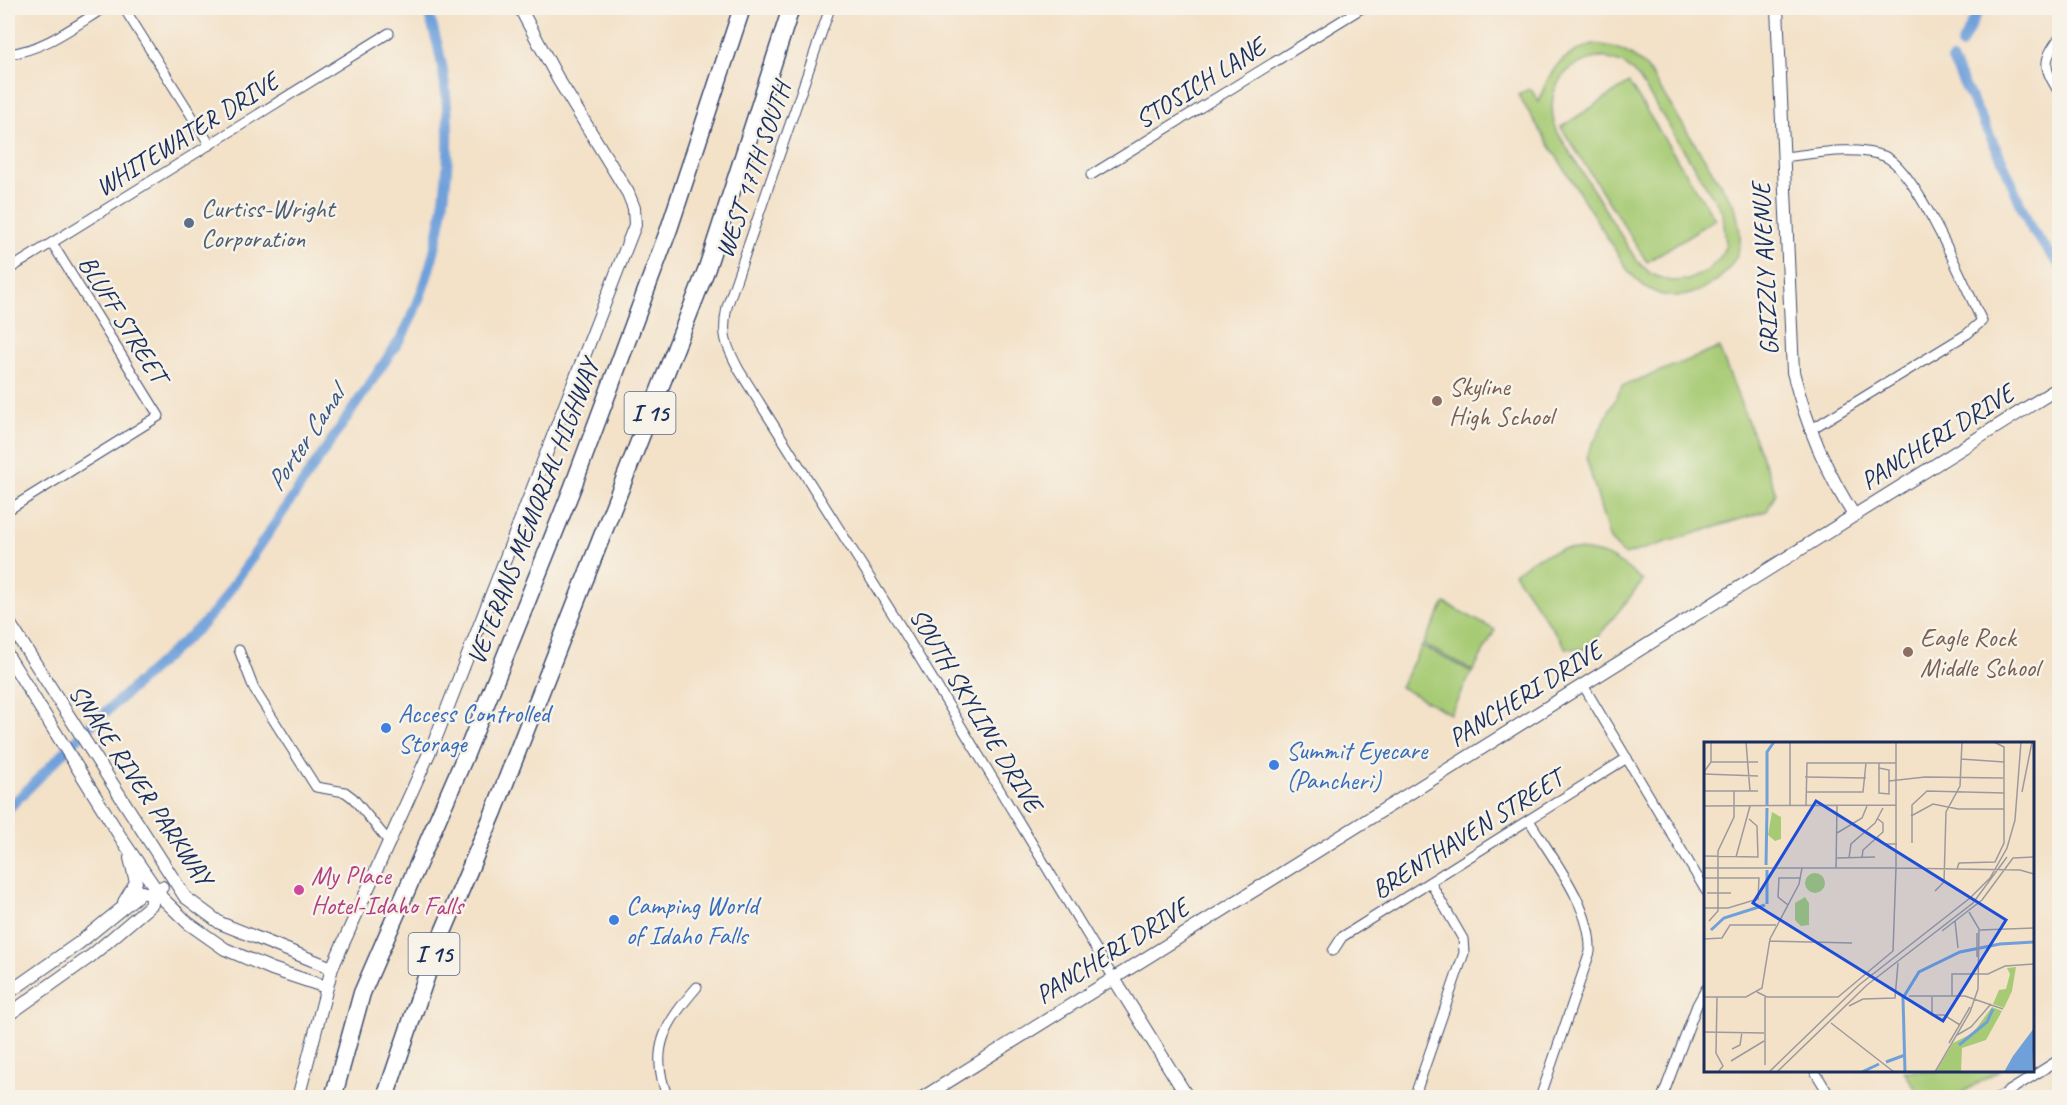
<svg xmlns="http://www.w3.org/2000/svg" width="2067" height="1105" viewBox="0 0 2067 1105" font-family="Caveat,sans-serif">
	<style>
		.green { fill: #a7cb75; stroke: #617d6a; stroke-width: 1.5; fill-rule: evenodd }
		.lines { fill: none; stroke-linecap: round; stroke-linejoin: round }
		.canal { stroke: #70a0da; stroke-width: 10 }
		.street-casing { stroke: #3b4a6e; stroke-width: 11 }
		.secondary-casing { stroke: #3b4a6e; stroke-width: 14 }
		.highway-casing { stroke: #3b4a6e; stroke-width: 19 }
		.street { stroke: #fff; stroke-width: 9 }
		.secondary { stroke: #fff; stroke-width: 12 }
		.highway { stroke: #fff; stroke-width: 16 }
		.service-dot { fill: #5c6f8a; stroke: #f7f3e8; stroke-width: 2 }
		.education-dot { fill: #8d6e63; stroke: #f7f3e8; stroke-width: 2 }
		.shop-dot { fill: #3f7fe0; stroke: #f7f3e8; stroke-width: 2 }
		.hotel-dot { fill: #d1479c; stroke: #f7f3e8; stroke-width: 2 }
		.labels { text-anchor: middle; dominant-baseline: central; stroke-width: 5; stroke-linejoin: round; paint-order: stroke }
		.shield { fill: #f7f3e8; stroke: #5d6a87; stroke-width: 1.5 }
		.shield-label { font-size: 24px; font-weight: bold; fill: #1b2f5e }
		.street-label { font-size: 26px; fill: #1b2f5e; stroke: #f7f3e8 }
		.service-label { font-size: 26px; fill: #4e5e75; stroke: #f7f3e8; text-anchor: start }
		.education-label { font-size: 26px; fill: #785e54; stroke: #f7f3e8; text-anchor: start }
		.shop-label { font-size: 26px; fill: #366cbe; stroke: #f7f3e8; text-anchor: start }
		.hotel-label { font-size: 26px; fill: #b23c85; stroke: #f7f3e8; text-anchor: start }
		.water-label { font-size: 27px; font-style: italic; fill: #395789; stroke: #f7f3e8 }
		.inset-river { fill: none; stroke: #70a0da; stroke-width: 3 }
		.inset-road { fill: none; stroke: #9d9a9e; stroke-width: 1.5 }
		.view { fill: #1d4ed8; fill-opacity: 0.15; stroke: #1d4ed8; stroke-width: 3 }
		.inset-edge { fill: none; stroke: #1b2f5e; stroke-width: 3 }
	</style>
	<rect width="100%" height="100%" fill="#f7f3e8"/>
	<filter id="ink" filterUnits="userSpaceOnUse"><feTurbulence type="fractalNoise" baseFrequency=".0167" numOctaves="2"/><feDisplacementMap in="SourceGraphic" scale="12" xChannelSelector="R" yChannelSelector="G"/><feConvolveMatrix kernelMatrix="1 2 1 2 8 2 1 2 1" color-interpolation-filters="sRGB"/></filter>
	<filter id="wash" filterUnits="userSpaceOnUse"><feTurbulence type="fractalNoise" baseFrequency=".008" numOctaves="4" result="noise"/><feDisplacementMap in="SourceGraphic" scale="24" xChannelSelector="R" yChannelSelector="G"/><feGaussianBlur stdDeviation="1.35" result="paint"/><feColorMatrix in="noise" values="0 0 0 0 0 0 0 0 0 0 0 0 0 0 0 0 0 1.4 0 .05"/><feComposite in="paint" operator="in"/></filter>
	<g filter="url(#wash)">
		<rect width="100%" height="100%" fill="#f3e1c8"/>
		<!-- green -->
		<g class="green">
			<path d="M 1593,44 C 1617,46 1630,52 1647,68 L 1735,207 C 1738,219 1741,230 1740,243 C 1736,275 1694,303 1663,295 C 1648,291 1640,283 1629,272 L 1518,95 L 1530,88 L 1539,102 C 1549,69 1560,56 1593,44 ZM 1603,57 L 1624,64 L 1639,78 L 1723,213 L 1726,245 L 1719,259 L 1707,271 L 1688,280 L 1670,281 L 1651,274 L 1636,260 L 1555,128 C 1545,88 1562,63 1603,57 Z"/>
			<polygon points="1629,83 1715,219 1647,262 1561,127"/>
			<polygon points="1719,348 1776,493 1767,511 1625,555 1610,540 1586,457 1622,386"/>
			<path d="M 1561,549 C 1602,550 1612,555 1643,581 L 1587,650 L 1566,648 L 1514,573 L 1534,559 Z"/>
			<polygon points="1445,603 1495,630 1473,671 1423,644"/>
			<polygon points="1422,646 1472,672 1450,714 1400,687"/>
			<polygon points="1904,1071 1998,1071 1955,1097 1921,1097"/>
		</g>
		<g class="lines">
			<!-- canal -->
			<g class="canal">
				<polyline points="1961,45 1980,8"/>
				<polyline points="1952,60 2002,160 2031,229 2060,266"/>
				<path d="M 8,809 L 89,727 L 203,624 L 219,606 L 403,335 C 451,243 464,104 426,8"/>
			</g>
		</g>
	</g>
	<g filter="url(#ink)">
		<g class="lines">
			<defs>
				<g id="street">
					<polyline points="124,8 210,145"/>
					<path d="M 830,8 L 727,307 C 721,336 726,345 739,370 L 904,632 L 1113,977"/>
					<path d="M 2060,37 C 2041,62 2044,68 2060,94"/>
					<path d="M 8,54 C 44,50 73,27 104,8"/>
					<path d="M 1783,157 C 1814,154 1853,145 1884,156 C 1916,168 1965,287 1982,321 L 1967,334 L 1810,430"/>
					<polyline points="1091,175 1362,8"/>
					<polyline points="8,270 389,33"/>
					<polyline points="8,510 159,416 52,243"/>
					<polyline points="239,650 254,689 316,787 345,792 353,798 390,843"/>
					<polyline points="1583,685 1706,891"/>
					<path d="M 1529,820 C 1552,858 1592,907 1590,952 L 1540,1098"/>
					<polyline points="1333,951 1342,937 1627,758"/>
					<polyline points="1814,1070 1831,1098"/>
					<path d="M 668,1098 C 648,1049 666,1023 697,987"/>
					<polyline points="1414,1098 1464,953 1463,939 1430,882"/>
					<polyline points="1662,1098 1697,1005 1706,989"/>
					<polyline points="1998,1098 2060,1059"/>
				</g>
				<g id="secondary">
					<path d="M 1777,8 L 1793,372 C 1806,423 1825,471 1854,515"/>
					<polyline points="8,621 185,897 220,923 332,968"/>
					<polyline points="8,656 123,841 162,898 188,923 225,949 272,969 326,987"/>
					<polyline points="124,902 136,882 130,858"/>
					<polyline points="1113,977 1188,1098"/>
					<polyline points="8,993 79,943 142,892 152,895 162,887"/>
					<polyline points="8,1015 91,956 152,904 152,895"/>
					<polyline points="298,1098 332,968 435,740 635,225 634,208 628,193 558,79 520,8"/>
					<polyline points="922,1098 2060,387"/>
				</g>
				<g id="highway">
					<polyline points="333,1098 362,993 466,754 572,489 669,229 742,8"/>
					<polyline points="385,1098 435,951 493,814 707,268 791,8"/>
				</g>
			</defs>
			<!-- street casing -->
			<use href="#street" class="street-casing"/>
			<!-- secondary casing -->
			<use href="#secondary" class="secondary-casing"/>
			<!-- highway casing -->
			<use href="#highway" class="highway-casing"/>
			<!-- street -->
			<use href="#street" class="street"/>
			<!-- secondary -->
			<use href="#secondary" class="secondary"/>
			<!-- highway -->
			<use href="#highway" class="highway"/>
		</g>
	</g>
	<!-- markers -->
	<circle class="service-dot" cx="189" cy="223" r="6"/>
	<g class="education-dot">
		<circle cx="1437" cy="401" r="6"/>
		<circle cx="1908" cy="652" r="6"/>
	</g>
	<g class="shop-dot">
		<circle cx="386" cy="728" r="6"/>
		<circle cx="1274" cy="765" r="6"/>
		<circle cx="614" cy="920" r="6"/>
	</g>
	<circle class="hotel-dot" cx="299" cy="890" r="6"/>
	<g class="labels">
		<!-- shield labels -->
		<g class="shield">
			<rect x="624.5" y="392" width="51" height="42" rx="4.5"/>
			<rect x="408.5" y="933" width="51" height="42" rx="4.5"/>
		</g>
		<g class="shield-label">
			<text x="650" y="413">I 15</text>
			<text x="434" y="954">I 15</text>
		</g>
		<!-- street labels -->
		<g class="street-label">
			<text transform="translate(1200 83) rotate(-32)">STOSICH LANE</text>
			<text transform="translate(187 134) rotate(-32)">WHITEWATER DRIVE</text>
			<text transform="translate(753 170) rotate(-71)">WEST 17TH SOUTH</text>
			<text transform="translate(1765 269) rotate(-93)">GRIZZLY AVENUE</text>
			<text transform="translate(123 319) rotate(58)">BLUFF STREET</text>
			<text transform="translate(1937 437) rotate(-32)">PANCHERI DRIVE</text>
			<text transform="translate(533 512) rotate(-69)">VETERANS MEMORIAL HIGHWAY</text>
			<text transform="translate(1525 694) rotate(-32)">PANCHERI DRIVE</text>
			<text transform="translate(976 710) rotate(59)">SOUTH SKYLINE DRIVE</text>
			<text transform="translate(141 785) rotate(56)">SNAKE RIVER PARKWAY</text>
			<text transform="translate(1467 834) rotate(-32)">BRENTHAVEN STREET</text>
			<text transform="translate(1112 951) rotate(-32)">PANCHERI DRIVE</text>
		</g>
		<!-- service labels -->
		<g class="service-label">
			<text x="201" y="208">Curtiss-Wright<tspan x="201" dy="30">Corporation</tspan></text>
		</g>
		<!-- education labels -->
		<g class="education-label">
			<text x="1449" y="386">Skyline<tspan x="1449" dy="30">High School</tspan></text>
			<text x="1920" y="637">Eagle Rock<tspan x="1920" dy="30">Middle School</tspan></text>
		</g>
		<!-- shop labels -->
		<g class="shop-label">
			<text x="398" y="713">Access Controlled<tspan x="398" dy="30">Storage</tspan></text>
			<text x="1286" y="750">Summit Eyecare<tspan x="1286" dy="30">(Pancheri)</tspan></text>
			<text x="626" y="905">Camping World<tspan x="626" dy="30">of Idaho Falls</tspan></text>
		</g>
		<!-- hotel labels -->
		<g class="hotel-label">
			<text x="311" y="875">My Place<tspan x="311" dy="30">Hotel-Idaho Falls</tspan></text>
		</g>
		<!-- water labels -->
		<g class="water-label">
			<text transform="translate(305 439) rotate(-56)">Porter Canal</text>
		</g>
	</g>
	<!-- overview -->
	<g transform="translate(1704 742)">
		<rect width="330" height="330" fill="#f3e1c8"/>
		<path d="M 68,70 L 77,75 L 77,97 L 71,99 L 64,93 ZM101 141a10 10 0 1 1 20 0a10 10 0 1 1-20 0ZM 101,155 L 105,161 L 105,183 L 97,184 L 91,178 L 91,161 ZM 312,225 L 308,249 L 300,266 L 289,262 L 295,248 L 302,247 L 306,232 L 303,226 ZM 288,265 L 298,269 L 282,298 L 258,306 L 257,330 L 232,330 L 249,301 L 269,291 Z" fill="#a7cb75"/>
		<path d="M 330,286 L 328,330 L 300,330 L 309,314 Z" fill="#70a0da"/>
		<path class="inset-river" d="M 63,63 L 63,10 L 70,0M 62,123 L 63,66M 63,162 L 63,128M 7,188 L 20,176 L 61,163M 255,303 L 283,280 L 289,267M 182,320 L 201,313M 158,330 L 175,322M 201,330 L 199,256 L 215,230 L 256,210 L 296,202 L 330,200"/>
		<path class="inset-road" d="M 42,0 L 46,49M 86,0 L 86,64M 192,0 L 192,126 L 316,128 L 330,132M 257,17 L 300,20M 7,20 L 54,20M 175,26 L 185,28 L 185,52 L 175,51 L 175,21M 0,30 L 7,20 L 7,0M 0,32 L 54,34M 101,35 L 162,36M 185,39 L 221,35 L 299,36M 0,49 L 54,49M 102,50 L 159,50 L 162,21M 318,50 L 328,0M 0,64 L 192,63M 102,64 L 103,21 L 192,21M 207,74 L 229,62 L 254,67 L 300,67M 133,91 L 158,76 L 163,64M 174,96 L 180,102 L 193,102M 208,101 L 208,63 L 223,49 L 300,51M 0,114 L 54,115 L 53,84 L 45,77M 32,115 L 46,64M 133,116 L 171,115M 145,116 L 147,102 L 171,81 L 179,66M 158,116 L 159,108 L 179,90 L 179,81 L 174,77M 0,126 L 192,126 L 189,209 L 134,255 L 63,255 L 53,250M 132,126 L 133,64M 253,127 L 255,121 L 291,120 L 300,101 L 300,5 L 290,0M 0,136 L 55,136 L 54,157 L 24,166 L 0,166M 231,149 L 240,140 L 242,70 L 256,44 L 258,0M 3,151 L 27,151M 84,163 L 74,155 L 75,136 L 97,136M 5,179 L 14,169 L 14,109 L 30,75 L 30,49M 251,179 L 254,206M 276,188 L 330,186M 238,189 L 278,158 L 309,116 L 330,115M 273,191 L 273,215M 0,197 L 18,196 L 26,183 L 72,183M 66,199 L 148,201M 205,254 L 261,254 L 299,267M 248,254 L 248,232 L 284,232 L 301,224 L 330,222M 0,255 L 42,255 L 58,246 L 66,197 L 95,142 L 98,126M 13,255 L 12,311 L 19,324 L 14,330M 228,255 L 228,273 L 240,273 L 256,283M 145,264 L 159,257 L 191,256 L 194,221M 127,281 L 190,330M 0,290 L 60,291M 253,293 L 267,285 L 287,262M 245,301 L 266,265M 28,307 L 36,303 L 38,290M 27,319 L 60,299M 61,323 L 61,255M 65,330 L 155,243 L 266,156 L 286,136 L 303,106 L 311,78 L 317,0M 73,330 L 163,243 L 269,161 L 303,115M 231,330 L 266,270 L 274,247 L 275,187 L 265,170"/>
		<path class="view" d="M 112,59 L 302,178 L 239,279 L 49,161 Z"/>
		<rect width="330" height="330" class="inset-edge"/>
	</g>
	<!-- margin -->
	<rect width="2067" height="1105" fill="none" stroke="#f7f3e8" stroke-width="30"/>
</svg>
